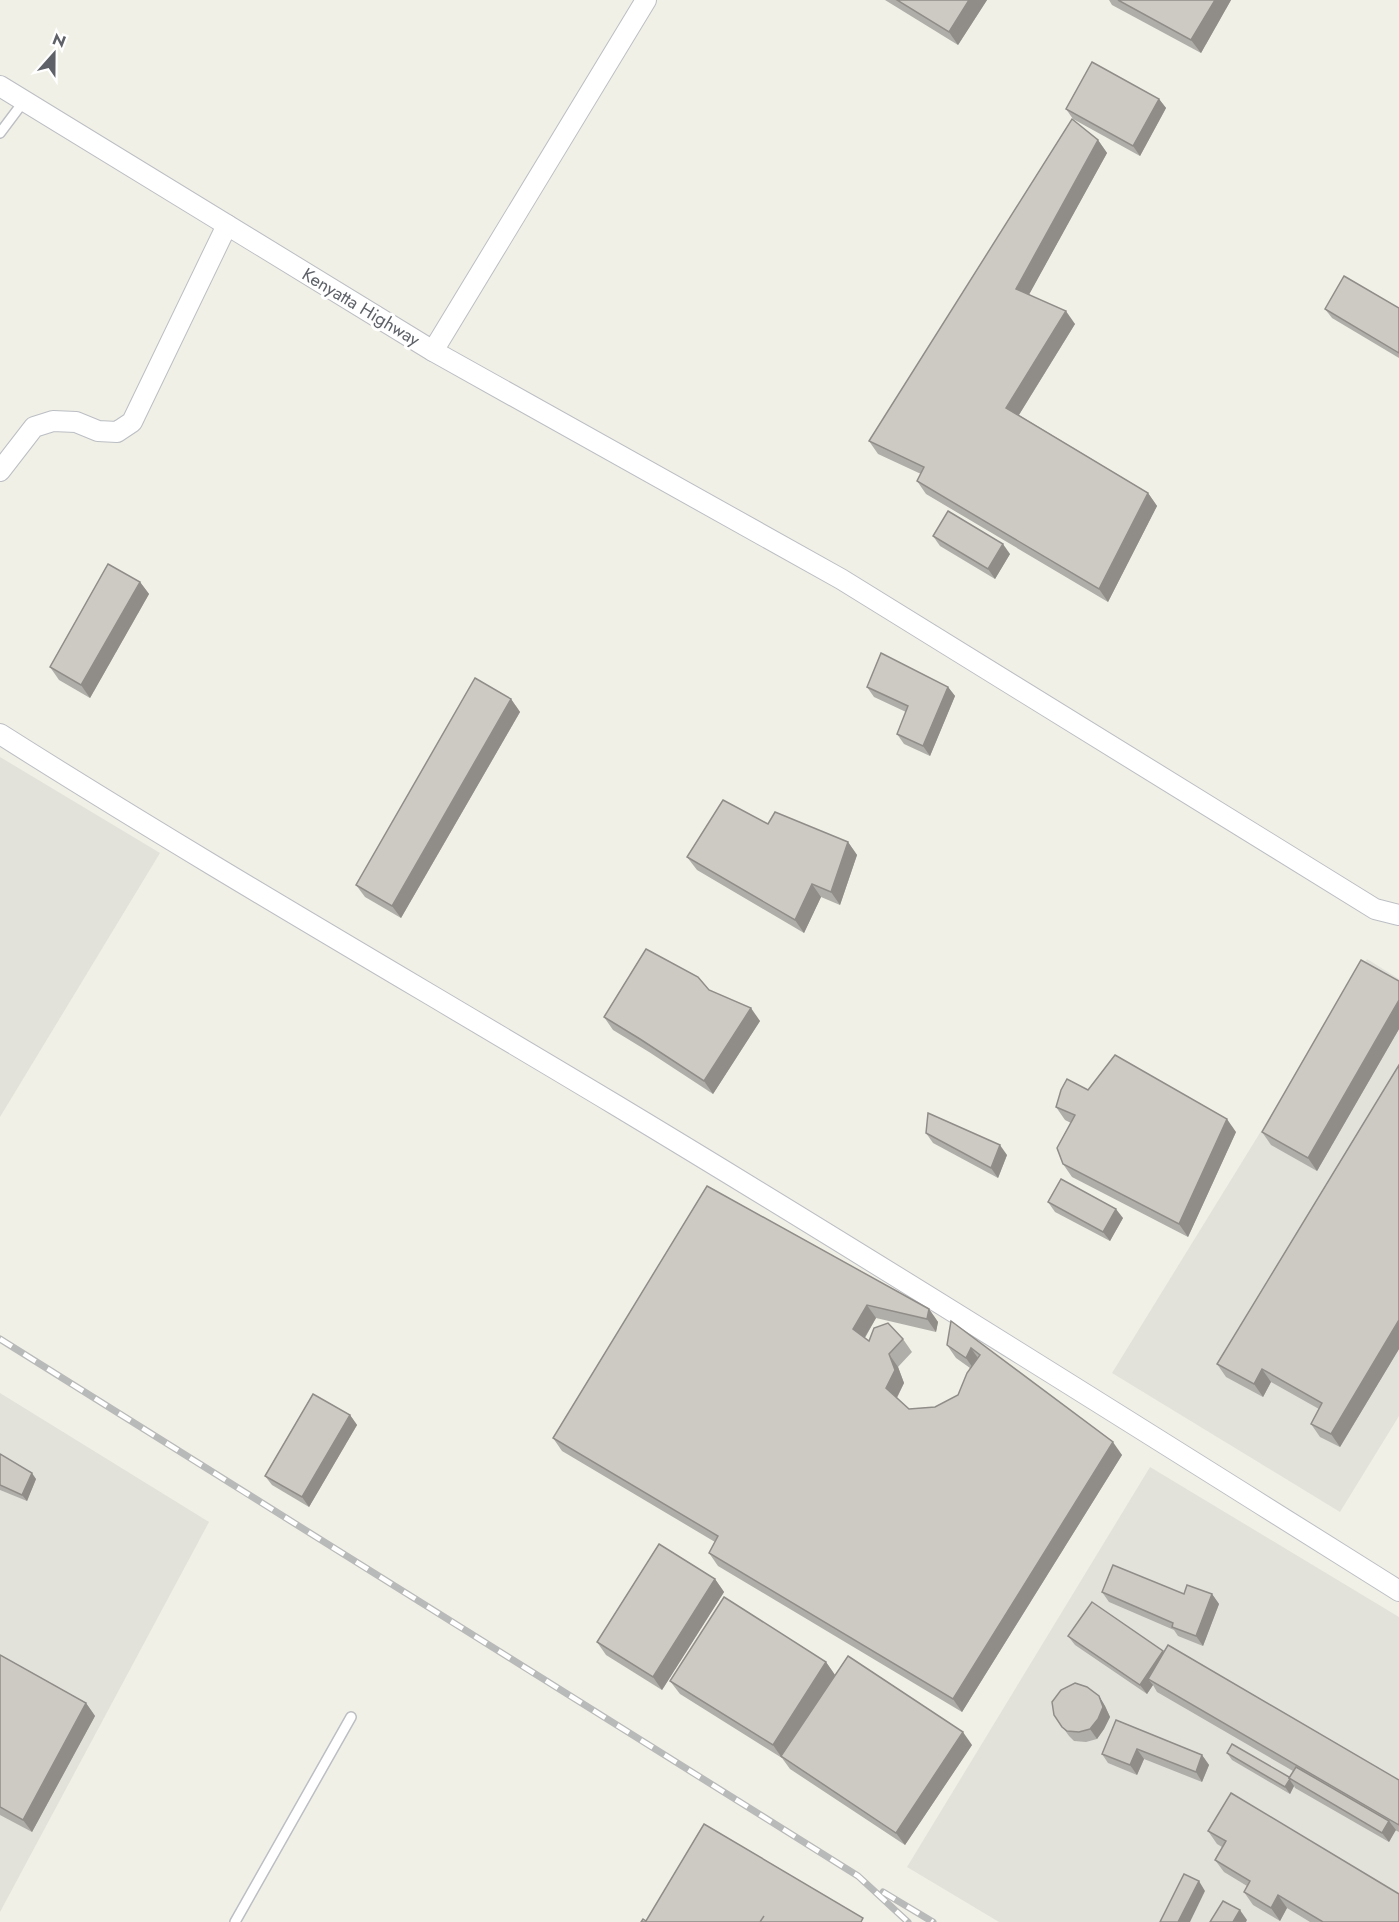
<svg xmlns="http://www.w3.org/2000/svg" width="1399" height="1922" viewBox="0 0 1399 1922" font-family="Jost,sans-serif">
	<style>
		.industrial { fill: #e2e2db }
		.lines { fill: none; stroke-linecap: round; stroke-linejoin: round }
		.lane-casing { stroke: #bbbec3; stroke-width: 12 }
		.street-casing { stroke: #bbbec3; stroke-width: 22 }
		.lane { stroke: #fff; stroke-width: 9 }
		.street { stroke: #fff; stroke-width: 20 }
		.rail-casing { stroke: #b8b9b9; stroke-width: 7 }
		.rail { stroke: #fff; stroke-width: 4.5; stroke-dasharray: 14; stroke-linecap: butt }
		.wall { fill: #b0aea9 }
		.shaded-wall { fill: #908d89 }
		.building { fill: #cdcac4; stroke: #908d89; stroke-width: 1.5 }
		.labels { text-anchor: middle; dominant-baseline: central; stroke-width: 6; stroke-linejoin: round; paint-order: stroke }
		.street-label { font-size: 18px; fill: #5e6268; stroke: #fff }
	</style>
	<rect width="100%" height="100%" fill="#f1f0e7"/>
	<!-- industrial -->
	<g class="industrial">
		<polygon points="0,757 160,853 0,1117"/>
		<polygon points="1367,959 1399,979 1399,1416 1340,1512 1112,1373"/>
		<polygon points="0,1393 209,1522 0,1912"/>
		<polygon points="1150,1467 1399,1617 1399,1922 999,1922 907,1867"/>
	</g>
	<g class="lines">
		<defs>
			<g id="lane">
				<polyline points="0,133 24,101"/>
				<polyline points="235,1922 351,1717"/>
			</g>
			<g id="street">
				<polyline points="0,86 433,351 646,0"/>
				<polyline points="433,351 841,579 1375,909 1399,915"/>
				<polyline points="0,471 34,427 53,421 76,422 98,431 117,432 132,422 227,225"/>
				<path d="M 0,734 C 202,862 409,981 614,1104 C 878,1263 1138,1427 1399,1591"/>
			</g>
		</defs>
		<!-- lane casing -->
		<use href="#lane" class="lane-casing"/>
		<!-- street casing -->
		<use href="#street" class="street-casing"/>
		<!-- lane -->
		<use href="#lane" class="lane"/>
		<!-- street -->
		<use href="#street" class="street"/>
		<defs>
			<g id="rail">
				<polyline points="0,1339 858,1876 908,1922"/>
				<polyline points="883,1892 933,1922"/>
			</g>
		</defs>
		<!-- rail casing -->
		<use href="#rail" class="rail-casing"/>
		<!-- rail -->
		<use href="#rail" class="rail"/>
	</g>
	<!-- wall -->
	<g class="wall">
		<polygon points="885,0 987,0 958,45"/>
		<polygon points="1109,0 1231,0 1201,53 1112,5"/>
		<polygon points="1159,99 1166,108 1140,156 1073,119 1066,109"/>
		<polygon points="1098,140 1107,153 1029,294 1075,324 1019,415 1148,493 1157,506 1108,602 926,494 917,481 921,474 878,454 869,441"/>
		<polygon points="1399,308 1399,358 1332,318 1325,309"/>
		<polygon points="933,536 1010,554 995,579 940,546"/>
		<polygon points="140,582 149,594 90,698 59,680 50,667"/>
		<polygon points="867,687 948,687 955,696 930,756 904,744 897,734 906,712 874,697"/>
		<polygon points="511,699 520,712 401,918 365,897 356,885"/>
		<polygon points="768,824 848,842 857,855 840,905 821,897 804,933 697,870 687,857"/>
		<polygon points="1399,981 1399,1029 1317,1171 1271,1145 1262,1132"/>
		<polygon points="709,990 760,1021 713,1094 649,1052 613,1030 604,1017"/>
		<polygon points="1399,1065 1399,1349 1340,1447 1320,1437 1311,1424 1319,1409 1271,1382 1263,1397 1226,1377 1217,1364"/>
		<polygon points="1088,1090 1236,1132 1188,1237 1072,1177 1063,1164 1071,1123 1065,1120 1056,1107"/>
		<polygon points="926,1133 1007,1155 998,1178 933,1143"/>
		<polygon points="707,1186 929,1309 938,1322 936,1332 876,1318 865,1338 869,1341 903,1339 912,1352 898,1367 904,1383 897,1398 909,1409 935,1407 958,1395 970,1368 956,1358 947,1345 951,1321 1122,1455 962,1712 718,1566 709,1553 715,1542 562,1451 553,1438"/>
		<polygon points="1048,1202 1123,1218 1110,1241 1055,1212"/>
		<polygon points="350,1415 357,1425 309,1507 272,1485 265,1476"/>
		<polygon points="0,1454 36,1479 27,1501 0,1490"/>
		<polygon points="715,1579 724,1592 662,1690 606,1655 597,1642"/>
		<polygon points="1102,1592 1212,1594 1219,1604 1203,1646 1178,1636 1174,1630 1109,1602"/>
		<polygon points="1068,1636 1164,1652 1399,1780 1399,1832 1395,1830 1389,1842 1295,1788 1294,1786 1290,1794 1232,1760 1227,1753 1289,1777 1293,1771 1157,1692 1153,1685 1147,1694 1075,1645"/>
		<polygon points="0,1655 86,1703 95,1716 32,1832 0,1815"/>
		<polygon points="826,1662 835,1675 822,1696 972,1745 905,1845 790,1769 782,1758 680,1694 670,1681"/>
		<polygon points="1099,1696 1105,1706 1110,1717 1104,1729 1097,1739 1086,1742 1074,1741 1069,1736 1054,1715"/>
		<polygon points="1116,1720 1202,1755 1209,1765 1202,1782 1144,1759 1137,1775 1108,1763 1102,1754"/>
		<polygon points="1208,1831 1399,1922 1310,1922 1287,1908 1280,1921 1253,1905 1244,1892 1247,1886 1224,1872 1215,1860 1222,1847 1217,1844"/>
	</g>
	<!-- shaded-wall -->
	<g class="shaded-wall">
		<polygon points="969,0 987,0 958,45 949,32"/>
		<polygon points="1215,0 1231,0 1201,53 1191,40"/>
		<polygon points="1159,99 1166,108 1140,156 1133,146"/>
		<polygon points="1098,140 1107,153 1025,302 1016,289"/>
		<polygon points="1066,311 1075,324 1015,421 1006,408"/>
		<polygon points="1148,493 1157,506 1108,602 1099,589"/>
		<polygon points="1003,544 1010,554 995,579 988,569"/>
		<polygon points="140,582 149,594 90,698 81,685"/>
		<polygon points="948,687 955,696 930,756 923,746"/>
		<polygon points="511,699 520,712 401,918 392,906"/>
		<polygon points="848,842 857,855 840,905 831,892"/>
		<polygon points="812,884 821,897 804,933 795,920"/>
		<polygon points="1399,1000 1399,1029 1317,1171 1308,1158"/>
		<polygon points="751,1008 760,1021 713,1094 704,1081"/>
		<polygon points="1227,1119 1236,1132 1188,1237 1179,1224"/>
		<polygon points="1000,1145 1007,1155 998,1178 991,1168"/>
		<polygon points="1116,1209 1123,1218 1110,1241 1103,1232"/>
		<polygon points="867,1305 876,1318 862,1342 853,1329"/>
		<polygon points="929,1309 938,1322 936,1332 927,1319"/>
		<polygon points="1399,1320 1399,1349 1340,1447 1331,1434"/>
		<polygon points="971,1348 980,1361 975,1371 966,1358"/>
		<polygon points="889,1354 898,1367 904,1383 895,1401 886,1388"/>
		<polygon points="1262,1369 1271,1382 1263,1397 1254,1384"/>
		<polygon points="350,1415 357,1425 309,1507 302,1497"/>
		<polygon points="1113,1442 1122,1455 962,1712 953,1699"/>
		<polygon points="32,1473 36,1479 27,1501 22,1495"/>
		<polygon points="715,1579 724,1592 662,1690 653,1677"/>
		<polygon points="1212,1594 1219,1604 1203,1646 1196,1636"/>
		<polygon points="1163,1651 1170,1660 1148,1679 1153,1685 1147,1694 1140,1685"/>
		<polygon points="826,1662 835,1675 782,1758 773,1745"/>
		<polygon points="1099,1696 1105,1706 1110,1717 1104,1729 1097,1739 1090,1729"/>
		<polygon points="86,1703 95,1716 32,1832 23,1820"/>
		<polygon points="963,1732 972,1745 905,1845 896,1833"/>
		<polygon points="1137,1749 1144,1759 1137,1775 1130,1765"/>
		<polygon points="1202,1755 1209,1765 1202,1782 1196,1772"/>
		<polygon points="1290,1780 1294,1786 1290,1794 1285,1787"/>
		<polygon points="1389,1821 1396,1830 1389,1842 1382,1833"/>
		<polygon points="1199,1881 1205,1891 1190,1922 1178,1922"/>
		<polygon points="1278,1895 1287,1908 1280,1921 1271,1908"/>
		<polygon points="1240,1910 1247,1920 1246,1922 1233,1922"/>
	</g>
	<!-- building -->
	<g class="building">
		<polygon points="897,0 969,0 949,32"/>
		<polygon points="1118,0 1215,0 1191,40"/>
		<polygon points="1092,62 1159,99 1133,146 1066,109"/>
		<polygon points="1072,119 1098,140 1016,289 1066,311 1006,408 1148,493 1099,589 917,481 924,467 869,441"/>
		<polygon points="1344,276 1399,308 1399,353 1325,309"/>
		<polygon points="948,511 1003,544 988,569 933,536"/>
		<polygon points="108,564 140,582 81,685 50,667"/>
		<polygon points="881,653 948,687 923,746 897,734 908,706 867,687"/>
		<polygon points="475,678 511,699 392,906 356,885"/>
		<polygon points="723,800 768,824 775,812 848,842 831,892 812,884 795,920 687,857"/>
		<polygon points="646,949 698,977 709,990 751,1008 704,1081 640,1039 604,1017"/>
		<polygon points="1361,960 1399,981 1399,1000 1308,1158 1262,1132"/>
		<polygon points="1115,1055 1227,1119 1179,1224 1063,1164 1057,1148 1075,1115 1056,1107 1061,1090 1067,1079 1088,1090"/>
		<polygon points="1399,1065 1399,1320 1331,1434 1311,1424 1322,1403 1262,1369 1254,1384 1217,1364"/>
		<polygon points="928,1113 1000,1145 991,1168 926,1133"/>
		<polygon points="1061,1179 1116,1209 1103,1232 1048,1202"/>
		<polygon points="707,1186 929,1309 927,1319 867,1305 853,1329 869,1341 874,1328 888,1323 903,1339 889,1354 895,1370 886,1388 909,1409 935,1407 958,1395 967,1373 980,1355 971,1348 966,1358 947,1345 951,1321 1113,1442 953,1699 709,1553 718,1536 553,1438"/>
		<polygon points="313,1394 350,1415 302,1497 265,1476"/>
		<polygon points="0,1454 32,1473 22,1495 0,1485"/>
		<polygon points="659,1544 715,1579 653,1677 597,1642"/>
		<polygon points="1113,1565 1184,1594 1187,1585 1212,1594 1196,1636 1172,1627 1173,1623 1102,1592"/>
		<polygon points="724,1597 826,1662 773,1745 670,1681"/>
		<polygon points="1092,1602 1163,1651 1140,1685 1068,1636"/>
		<polygon points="1168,1645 1399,1780 1399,1825 1148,1679"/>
		<polygon points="0,1655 86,1703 23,1820 0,1807"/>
		<polygon points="848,1656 963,1732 896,1833 781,1756"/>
		<polygon points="1075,1683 1087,1687 1099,1696 1103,1707 1098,1719 1090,1729 1079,1732 1067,1731 1062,1727 1054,1715 1052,1702 1061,1690"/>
		<polygon points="1116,1720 1202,1755 1196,1772 1137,1749 1130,1765 1102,1754"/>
		<polygon points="1232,1744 1289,1777 1289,1778 1290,1779 1285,1787 1227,1753"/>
		<polygon points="1296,1767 1389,1821 1382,1833 1289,1778"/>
		<polygon points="1231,1793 1399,1894 1399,1922 1323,1922 1278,1895 1271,1908 1244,1892 1250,1881 1215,1860 1226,1841 1208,1831"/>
		<polygon points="704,1824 863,1918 861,1922 760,1922 764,1916 760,1922 641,1922 643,1919 646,1921"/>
		<polygon points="1184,1874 1199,1881 1178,1922 1160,1922"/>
		<polygon points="1223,1901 1240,1910 1233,1922 1210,1922"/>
	</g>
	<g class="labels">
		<!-- street labels -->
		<g class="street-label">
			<text transform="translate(361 307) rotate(31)">Kenyatta Highway</text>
		</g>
	</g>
	<!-- north arrow -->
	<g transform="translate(54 54) rotate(21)" stroke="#ffffff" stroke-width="4.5" paint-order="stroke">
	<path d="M0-4.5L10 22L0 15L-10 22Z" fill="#5e6268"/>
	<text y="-9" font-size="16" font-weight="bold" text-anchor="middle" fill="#5e6268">N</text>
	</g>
</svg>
